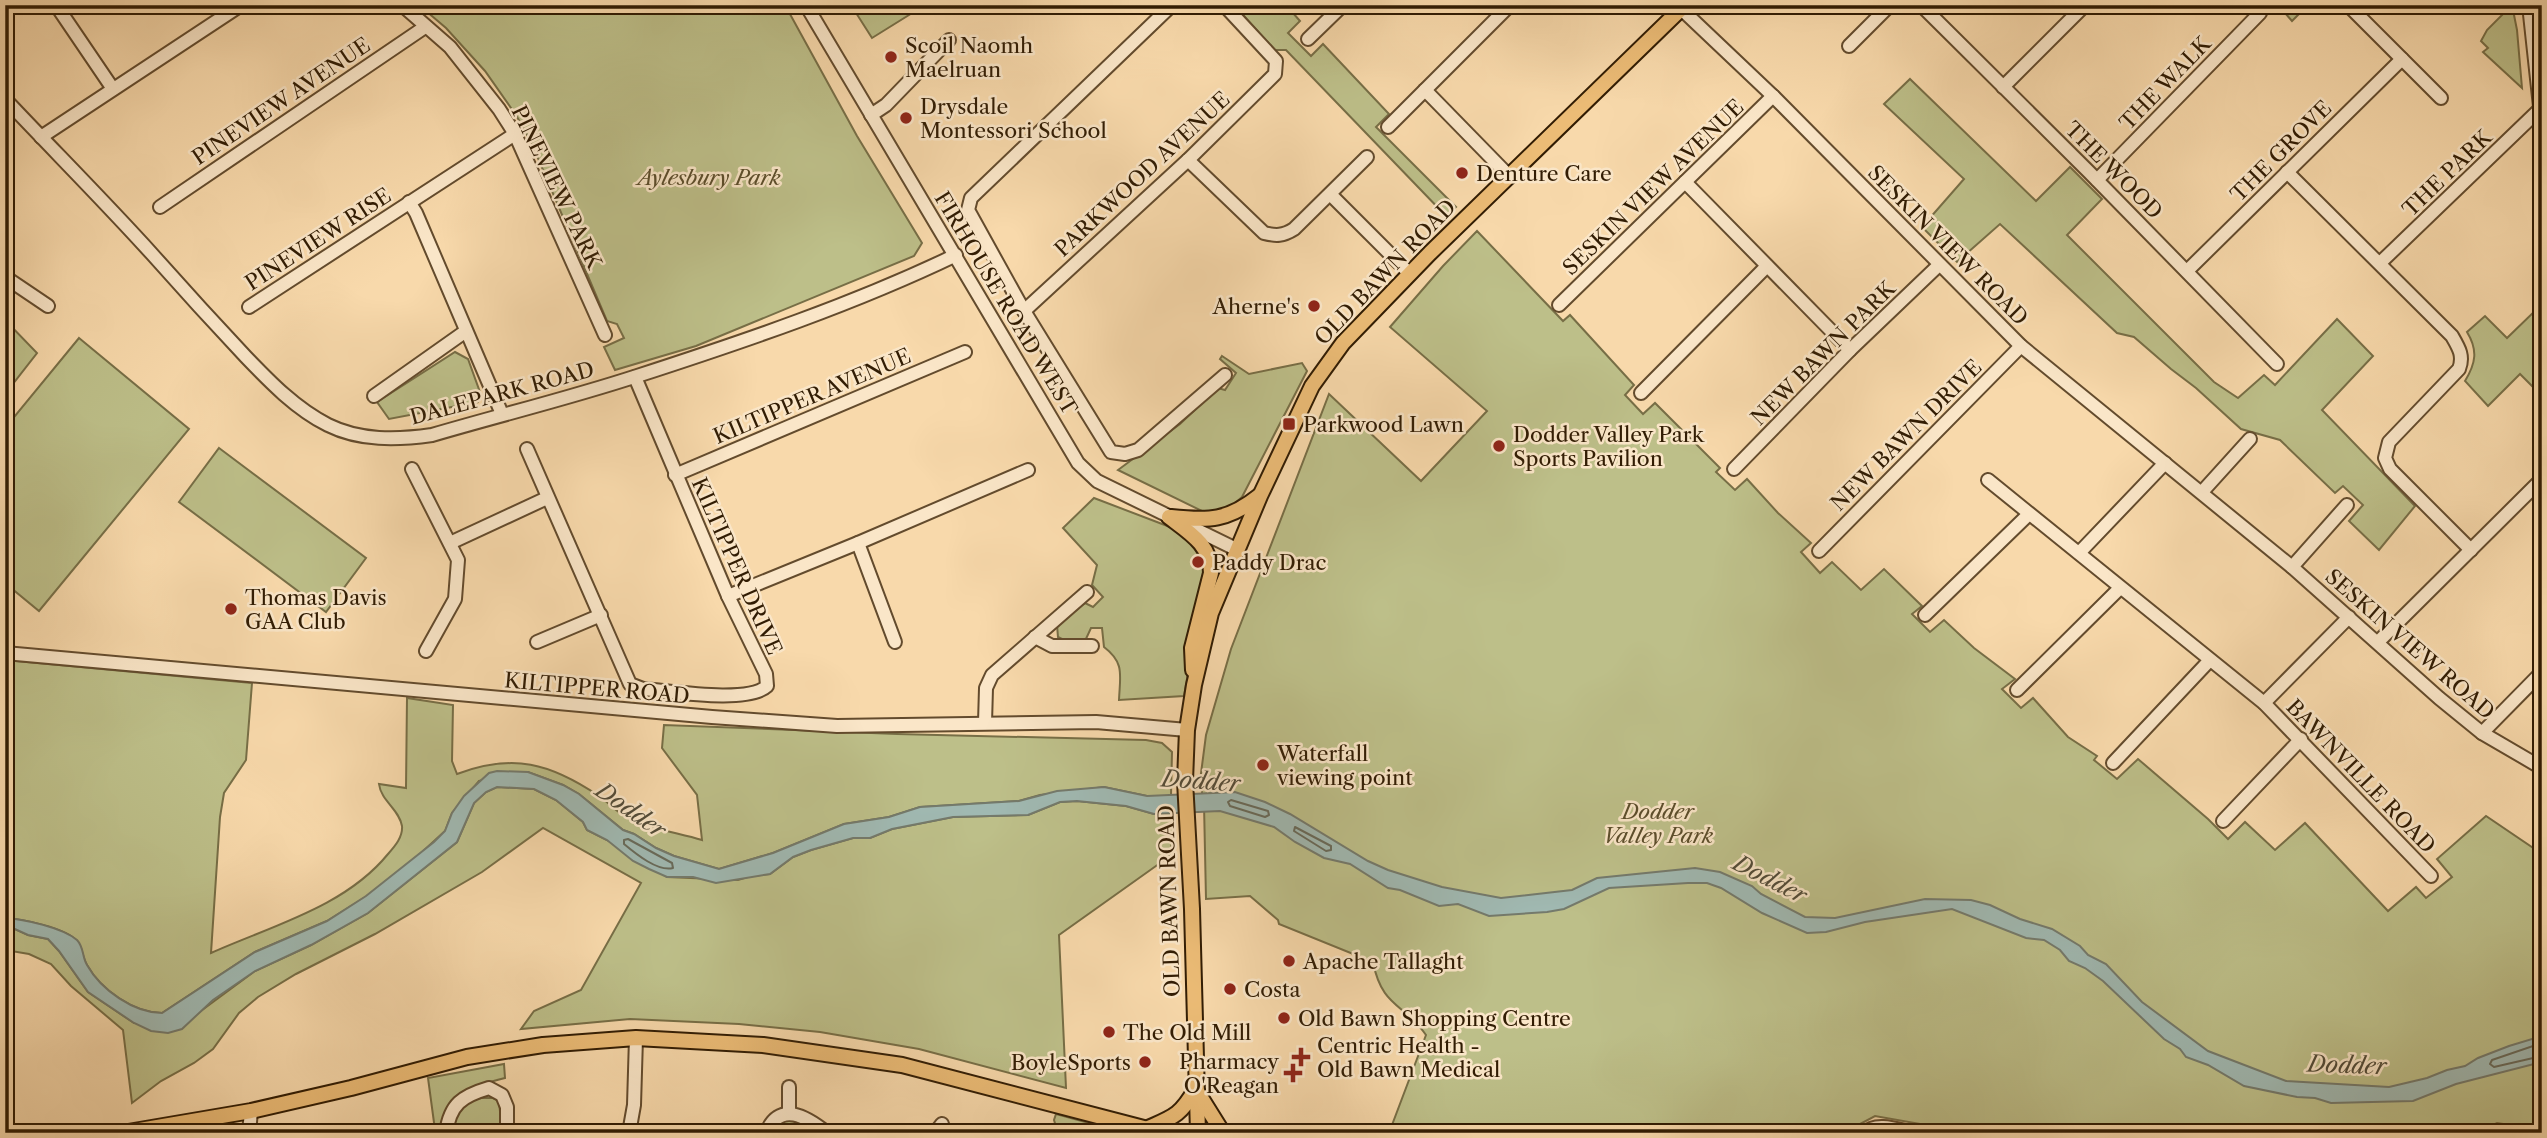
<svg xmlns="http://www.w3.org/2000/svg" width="2547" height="1138" viewBox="0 0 2547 1138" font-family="'Libre Caslon Text',serif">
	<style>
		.green { fill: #bdbf89; stroke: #776e46; stroke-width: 2 }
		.water { fill: #a0b9b2; stroke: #747a6c; stroke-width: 2 }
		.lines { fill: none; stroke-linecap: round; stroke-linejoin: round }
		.shore { stroke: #686a5a; stroke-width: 2 }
		.minor-casing { stroke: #634b2d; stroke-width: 16 }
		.major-casing { stroke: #311c03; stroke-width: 18 }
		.minor { stroke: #fae6c8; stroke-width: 12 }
		.major { stroke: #ecbc76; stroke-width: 14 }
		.poi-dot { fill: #8f2418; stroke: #fae6c8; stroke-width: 2.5 }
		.labels { text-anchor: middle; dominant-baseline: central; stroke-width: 5; stroke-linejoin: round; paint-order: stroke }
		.poi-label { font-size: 21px; fill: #311c03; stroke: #fae6c8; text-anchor: start }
		.street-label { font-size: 21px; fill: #311c03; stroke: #fae6c8 }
		.park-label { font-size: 21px; font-style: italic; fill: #5b4d2b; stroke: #fae6c8 }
		.water-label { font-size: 23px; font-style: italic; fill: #524b38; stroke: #fae6c8 }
	</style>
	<rect width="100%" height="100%" fill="#f8d9ab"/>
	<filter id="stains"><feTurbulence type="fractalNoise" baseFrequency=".00286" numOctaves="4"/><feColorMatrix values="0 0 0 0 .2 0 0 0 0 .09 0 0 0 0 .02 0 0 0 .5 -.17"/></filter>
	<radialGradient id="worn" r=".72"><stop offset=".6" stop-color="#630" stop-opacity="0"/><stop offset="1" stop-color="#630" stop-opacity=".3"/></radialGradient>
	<!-- green -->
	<g class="green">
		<polygon points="419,5 785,5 857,136 922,243 914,256 696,346 615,370 604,347 624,338 617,324 607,321 532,144 516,115 485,71 446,28"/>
		<polygon points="851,5 925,5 872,38"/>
		<polygon points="1234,5 1286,5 1300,21 1288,33 1311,56 1323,44 1389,114 1376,127 1456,207 1446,216 1286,50 1275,50"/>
		<polygon points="2278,5 2308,5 2292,21"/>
		<polygon points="2512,5 2517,30 2522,88 2483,52 2488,48 2481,41 2487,30"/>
		<polygon points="1910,79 2036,201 2070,167 2102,199 2067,235 2214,382 2238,398 2264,375 2275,385 2337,319 2373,356 2322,410 2415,506 2379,550 2349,521 2363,505 2343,486 2335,493 2280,440 2241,429 2196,388 2171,369 2134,337 2117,333 2000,224 1957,262 1922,227 1964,179 1884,104"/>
		<path d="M 1477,231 L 1563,321 L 1570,315 L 1634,385 L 1625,395 L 1643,414 L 1655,403 L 1720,468 L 1716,472 L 1735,490 L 1747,479 L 1778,513 L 1811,543 L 1801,552 L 1820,573 L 1832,562 L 1861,590 L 1884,569 L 1922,606 L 1912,614 L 1930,632 L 1944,620 L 1974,648 L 2015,679 L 2002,689 L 2021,708 L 2033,698 L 2068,737 L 2097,756 L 2094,760 L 2117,779 L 2138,759 L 2208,819 L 2228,839 L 2245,822 L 2275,850 L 2305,823 L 2388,911 L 2416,887 L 2426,898 L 2452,877 L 2437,859 L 2486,816 L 2542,854 L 2542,1130 L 2497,1123 L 2477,1133 L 1971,1133 L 1875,1116 L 1860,1124 L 1856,1133 L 1389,1133 L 1426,1035 C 1404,1003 1382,1008 1373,962 L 1279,924 L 1278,920 L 1250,896 L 1206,899 L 1204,804 L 1200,781 L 1206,735 L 1231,649 L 1329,394 L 1421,481 L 1487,411 L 1390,327 L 1443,266 Z"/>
		<path d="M 2541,305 L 2542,396 L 2520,374 L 2488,406 L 2465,381 C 2476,363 2478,350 2467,332 L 2485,316 L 2507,338 Z"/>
		<polygon points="5,320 37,353 5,394"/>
		<polygon points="79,338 189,429 39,611 5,583 5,428"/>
		<polygon points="455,352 468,359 481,395 478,402 389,419 377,402"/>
		<polygon points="1222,356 1249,374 1302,363 1307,371 1242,497 1227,510 1204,512 1118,470 1180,424 1218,388 1225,390 1236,373 1220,359"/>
		<polygon points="219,448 366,558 326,612 179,502"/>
		<path d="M 1094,498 L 1170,527 L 1196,543 L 1206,569 L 1184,696 L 1119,700 C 1120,675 1125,663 1104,647 L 1102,628 L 1091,628 L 1085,641 L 1068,642 L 1058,637 L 1057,625 L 1085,603 L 1093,607 L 1103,597 L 1092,585 L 1097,565 L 1063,528 Z"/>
		<path d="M 5,660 L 252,683 L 246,760 L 224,793 L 220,817 L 211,953 C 271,926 345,907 388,854 C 395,846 403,837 402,826 C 399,809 381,801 379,784 L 406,788 L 407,698 L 453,705 L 452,761 L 457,774 C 513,753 550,763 599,796 C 608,802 615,811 625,816 C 649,829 675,832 702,840 L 697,795 L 662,748 L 664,725 L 897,734 L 1146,740 L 1162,743 L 1172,752 L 1171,796 L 1147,796 L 1104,787 L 1040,795 L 1019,801 L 920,807 L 889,817 L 844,824 L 773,853 L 719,869 L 674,856 L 656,848 L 634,834 L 623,830 L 579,794 L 563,785 L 528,772 L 479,781 L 452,813 L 445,831 L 421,853 L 367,896 L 327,921 L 255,952 L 162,1013 C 134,1013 101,990 87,965 C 82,957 83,948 77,941 C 66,928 22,919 5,918 Z"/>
		<polygon points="497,787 534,789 556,800 583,822 587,830 607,840 667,877 738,880 751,876 770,874 793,857 811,850 853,838 870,838 892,829 953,817 1028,815 1060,802 1077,801 1126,806 1154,814 1173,813 1174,828 1170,856 1059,935 1066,1088 919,1049 820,1032 739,1024 630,1019 521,1029 534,1011 581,990 641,883 543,828 482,872 375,934 296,974 258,997 239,1013 213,1049 194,1063 161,1081 132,1103 123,1030 71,986 51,964 29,954 5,950 5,930 15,929 28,935 48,939 59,951 88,992 134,1023 198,1013 255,971 311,945 368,913 457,842 474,803 486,792"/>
		<path d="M 504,1064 L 505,1078 C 476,1085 444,1095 441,1130 L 435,1130 L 428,1078 Z"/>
		<path d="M 481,1098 L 493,1098 L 499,1101 L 502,1133 L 453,1133 C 453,1114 462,1102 481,1098 Z"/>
		<polygon points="1056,1114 1126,1133 1058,1133 1054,1120"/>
		<path d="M 795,1118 L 820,1133 L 771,1133 C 778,1124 784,1120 795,1118 Z"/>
	</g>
	<!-- water -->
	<path class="water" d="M 497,771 L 528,772 L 563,785 L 579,794 L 623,830 L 634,834 L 656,848 L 674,856 L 719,869 L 773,853 L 844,824 L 889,817 L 920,807 L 1019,801 L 1057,791 L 1104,787 L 1147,796 L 1235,792 L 1265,802 L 1290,814 L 1368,861 L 1388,870 L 1442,887 L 1501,898 L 1572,890 L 1597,878 L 1695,868 L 1720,872 L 1752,886 L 1761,894 L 1805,917 L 1835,918 L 1925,899 L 1971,900 L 1990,905 L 2020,919 L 2052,929 L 2080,946 L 2088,955 L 2106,964 L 2142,1002 L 2208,1051 L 2286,1081 L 2389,1087 L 2427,1078 L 2447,1070 L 2465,1066 L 2478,1058 L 2509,1046 L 2542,1036 L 2542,1062 L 2456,1084 L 2413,1101 L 2331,1103 L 2315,1098 L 2297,1097 L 2244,1086 L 2208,1065 L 2186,1057 L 2180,1049 L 2164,1039 L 2103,981 L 2085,968 L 2069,961 L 2060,950 L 2044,940 L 2026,938 L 1952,909 L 1865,922 L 1826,932 L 1807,933 L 1762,913 L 1721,888 L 1707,883 L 1688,883 L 1609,888 L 1564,909 L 1547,912 L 1489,916 L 1458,904 L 1439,906 L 1400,890 L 1388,888 L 1350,864 L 1324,858 L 1295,842 L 1274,827 L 1220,811 L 1154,814 L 1126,806 L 1077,801 L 1060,802 L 1028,815 L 953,817 L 892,829 L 870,838 L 853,838 L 811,850 L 793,857 L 770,874 L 716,883 L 693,877 L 667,877 L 649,869 L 633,861 L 607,840 L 587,830 L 583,822 L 556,800 L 534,789 L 497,787 L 486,792 L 474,803 L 457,842 L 368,913 L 311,945 L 255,971 L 213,1000 L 182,1029 L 168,1033 L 151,1031 L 134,1023 L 88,992 L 59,951 L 48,939 L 28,935 L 15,929 L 5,930 L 5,918 C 24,919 63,928 77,940 C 84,947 82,957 87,965 C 101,990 134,1013 162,1013 L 255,952 L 327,921 L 366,896 L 434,842 L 445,831 L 452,813 L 464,796 L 489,773 Z"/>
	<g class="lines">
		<!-- shore -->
		<g class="shore">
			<polygon points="1231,800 1268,811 1269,815 1265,817 1230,806 1228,802"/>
			<polygon points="1295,827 1331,846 1331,850 1326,851 1294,831"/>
			<path d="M 628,839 L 672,863 L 673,868 C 658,872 636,854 624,844 L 624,840 Z"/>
			<polyline points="2542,1043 2492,1060 2490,1064 2494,1067 2542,1056"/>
		</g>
		<defs>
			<g id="minor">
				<polyline points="56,5 113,89"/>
				<polyline points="402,5 450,47 499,109 515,134 605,335"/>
				<polyline points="806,5 1078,463 1097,481 1238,550"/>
				<polyline points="1172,5 971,198 968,210 1024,311 1111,452 1125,454 1138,450 1225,375"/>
				<polyline points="1677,5 1773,96 2021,346 2292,567 2439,698 2482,733 2542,768"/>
				<polyline points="1921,5 2089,172 2277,364"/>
				<polyline points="2348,5 2441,98"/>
				<polyline points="2529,5 2542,125"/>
				<polyline points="1308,39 1343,5"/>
				<polyline points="1849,46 1890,5"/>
				<polyline points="2003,87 2085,5"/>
				<polyline points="1425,90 1510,177"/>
				<path d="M 5,99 C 54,151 105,202 152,254 C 183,289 214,323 246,357 C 270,382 296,409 328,425 C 360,441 397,440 432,435 C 500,415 570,398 637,376 C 745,341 854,304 956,255"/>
				<polyline points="871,115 886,105 949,40"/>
				<polyline points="1388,127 1510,5"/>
				<polyline points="41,137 241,5"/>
				<path d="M 1188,160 L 1264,233 C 1276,236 1283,236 1294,229 L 1367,157"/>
				<path d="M 2287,172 L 2452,336 C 2459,348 2464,356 2459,369 L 2389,442 L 2385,458 L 2390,469 L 2471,550"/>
				<polyline points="2097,180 2260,13"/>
				<polyline points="1685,182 1850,350"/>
				<polyline points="1331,195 1410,274"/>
				<polyline points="409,202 416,213 502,414"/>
				<polyline points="160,207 425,27"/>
				<polyline points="2380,263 2540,109"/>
				<polyline points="2187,271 2402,59"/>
				<polyline points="5,277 48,306"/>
				<polyline points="1559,305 1773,96"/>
				<polyline points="249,307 515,134"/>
				<polyline points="1024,311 1188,160 1275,74 1276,61 1224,5"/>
				<polyline points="1641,393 1767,266"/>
				<polyline points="374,396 466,331"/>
				<path d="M 527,449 L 630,684 L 643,689 C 671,691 748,704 767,686 L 766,674 L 728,596 L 635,377"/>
				<polyline points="412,469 458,560 455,599 426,651"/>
				<polyline points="1734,469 1850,350 1939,265"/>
				<polyline points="675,475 965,352"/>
				<polyline points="1988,480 2264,703 2431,876"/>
				<polyline points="2202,492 2250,439"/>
				<polyline points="450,543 547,498"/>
				<polyline points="858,543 895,642"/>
				<polyline points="1819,551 2021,346"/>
				<polyline points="2079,553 2165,463"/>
				<polyline points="2292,567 2347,505"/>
				<polyline points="728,596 858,543 1028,470"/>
				<polyline points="1925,615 2028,515"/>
				<polyline points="1035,637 1052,646 1092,646"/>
				<polyline points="537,642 601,615"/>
				<polyline points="2378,642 2542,479"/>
				<polyline points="5,653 712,717 837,726 1096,722 1187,730"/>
				<polyline points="2017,690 2120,588"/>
				<polyline points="2264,703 2349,617"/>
				<polyline points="985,723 986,688 992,675 1087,592"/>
				<polyline points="2482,733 2542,672"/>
				<polyline points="2113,763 2210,660"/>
				<polyline points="2223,821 2301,739"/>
				<polyline points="789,1087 789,1113"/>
				<polyline points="249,1133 251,1111"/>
				<path d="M 446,1133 C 450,1104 462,1096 489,1088 L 502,1095 L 507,1107 L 507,1133"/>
				<polyline points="629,1133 634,1105 636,1038"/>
				<path d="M 766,1133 C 780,1100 807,1117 827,1133"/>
				<polyline points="935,1133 942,1124"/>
				<path d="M 1865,1133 C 1876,1121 1899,1130 1914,1133"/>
			</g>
			<g id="major">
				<path d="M 1169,517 C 1190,533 1211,545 1211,573 L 1192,648 L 1193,670"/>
				<path d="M 1171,517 C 1209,521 1228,521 1259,496"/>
				<polyline points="1198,1093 1223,1133"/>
				<path d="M 1146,1129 C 1173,1117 1180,1116 1195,1090"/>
				<polyline points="122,1133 251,1111 351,1088 467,1057 543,1045 636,1038 763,1045 902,1065 1163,1133"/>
				<polyline points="1198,1133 1192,909 1185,781 1187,730 1194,685 1211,613 1260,496 1312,386 1343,343 1430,253 1685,5"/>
			</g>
		</defs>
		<!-- minor casing -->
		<use href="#minor" class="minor-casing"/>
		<!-- major casing -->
		<use href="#major" class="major-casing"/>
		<!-- minor -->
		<use href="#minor" class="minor"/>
		<!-- major -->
		<use href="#major" class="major"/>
	</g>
	<!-- markers -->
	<g class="poi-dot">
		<circle cx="891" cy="57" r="7"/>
		<circle cx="906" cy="118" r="7"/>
		<circle cx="1462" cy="173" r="7"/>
		<circle cx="1314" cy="306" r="7"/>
		<rect x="1282" y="417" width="14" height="14" rx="3.5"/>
		<circle cx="1499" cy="446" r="7"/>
		<circle cx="1198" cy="562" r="7"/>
		<circle cx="231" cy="609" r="7"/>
		<circle cx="1263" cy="765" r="7"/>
		<circle cx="1289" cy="961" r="7"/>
		<circle cx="1230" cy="989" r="7"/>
		<circle cx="1284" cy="1018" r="7"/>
		<circle cx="1109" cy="1032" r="7"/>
		<path d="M1297.5 1046.5h7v7h7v7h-7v7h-7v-7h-7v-7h7z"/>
		<circle cx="1145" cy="1062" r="7"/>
		<path d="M1289.5 1062.5h7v7h7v7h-7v7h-7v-7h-7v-7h7z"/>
	</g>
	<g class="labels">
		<!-- poi labels -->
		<g class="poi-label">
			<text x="905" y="45">Scoil Naomh<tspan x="905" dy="24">Maelruan</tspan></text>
			<text x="920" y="106">Drysdale<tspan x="920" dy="24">Montessori School</tspan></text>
			<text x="1476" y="173">Denture Care</text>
			<text x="1300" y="306" text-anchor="end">Aherne's</text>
			<text x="1303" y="424">Parkwood Lawn</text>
			<text x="1513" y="434">Dodder Valley Park<tspan x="1513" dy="24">Sports Pavilion</tspan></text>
			<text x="1212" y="562">Paddy Drac</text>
			<text x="245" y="597">Thomas Davis<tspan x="245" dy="24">GAA Club</tspan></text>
			<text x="1277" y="753">Waterfall<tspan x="1277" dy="24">viewing point</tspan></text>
			<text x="1303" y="961">Apache Tallaght</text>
			<text x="1244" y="989">Costa</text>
			<text x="1298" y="1018">Old Bawn Shopping Centre</text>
			<text x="1123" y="1032">The Old Mill</text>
			<text x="1317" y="1045">Centric Health -<tspan x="1317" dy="24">Old Bawn Medical</tspan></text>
			<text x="1279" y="1061" text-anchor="end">Pharmacy<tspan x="1279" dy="24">O'Reagan</tspan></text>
			<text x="1131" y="1062" text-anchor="end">BoyleSports</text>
		</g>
		<!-- street labels -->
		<g class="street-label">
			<text transform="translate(2165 83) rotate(-46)">THE WALK</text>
			<text transform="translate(281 101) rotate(-34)">PINEVIEW AVENUE</text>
			<text transform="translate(2281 151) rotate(-45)">THE GROVE</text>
			<text transform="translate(2114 170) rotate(45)">THE WOOD</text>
			<text transform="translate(2447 173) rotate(-44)">THE PARK</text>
			<text transform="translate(1142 174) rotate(-43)">PARKWOOD AVENUE</text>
			<text transform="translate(557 187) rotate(64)">PINEVIEW PARK</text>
			<text transform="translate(1653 187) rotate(-44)">SESKIN VIEW AVENUE</text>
			<text transform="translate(318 239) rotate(-33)">PINEVIEW RISE</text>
			<text transform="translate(1948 245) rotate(45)">SESKIN VIEW ROAD</text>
			<text transform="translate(1385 272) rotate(-46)">OLD BAWN ROAD</text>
			<text transform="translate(1006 303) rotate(59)">FIRHOUSE ROAD WEST</text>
			<text transform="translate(1823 353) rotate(-45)">NEW BAWN PARK</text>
			<text transform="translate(502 393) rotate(-15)">DALEPARK ROAD</text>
			<text transform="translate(812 396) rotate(-23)">KILTIPPER AVENUE</text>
			<text transform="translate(1906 435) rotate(-45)">NEW BAWN DRIVE</text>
			<text transform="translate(737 566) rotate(66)">KILTIPPER DRIVE</text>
			<text transform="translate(2410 644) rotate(41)">SESKIN VIEW ROAD</text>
			<text transform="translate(597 688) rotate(5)">KILTIPPER ROAD</text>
			<text transform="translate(2361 776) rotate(46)">BAWNVILLE ROAD</text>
			<text transform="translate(1169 901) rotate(-92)">OLD BAWN ROAD</text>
		</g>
		<!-- park labels -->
		<g class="park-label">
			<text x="709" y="177">Aylesbury Park</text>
			<text x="1658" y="811">Dodder<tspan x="1658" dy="24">Valley Park</tspan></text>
		</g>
		<!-- water labels -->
		<g class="water-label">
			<text transform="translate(1201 781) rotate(4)">Dodder</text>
			<text transform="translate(631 810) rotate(35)">Dodder</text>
			<text transform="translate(1770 879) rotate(27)">Dodder</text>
			<text transform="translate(2347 1065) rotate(2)">Dodder</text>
		</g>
	</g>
	<!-- margin -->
	<rect width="2547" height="1138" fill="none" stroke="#f8d9ab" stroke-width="28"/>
	<rect x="7" y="7" width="2533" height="1124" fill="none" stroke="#311c03" stroke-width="3.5"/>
	<rect x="14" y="14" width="2519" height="1110" fill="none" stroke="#311c03" stroke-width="2"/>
	<rect width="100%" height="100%" filter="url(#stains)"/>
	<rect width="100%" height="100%" fill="url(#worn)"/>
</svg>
